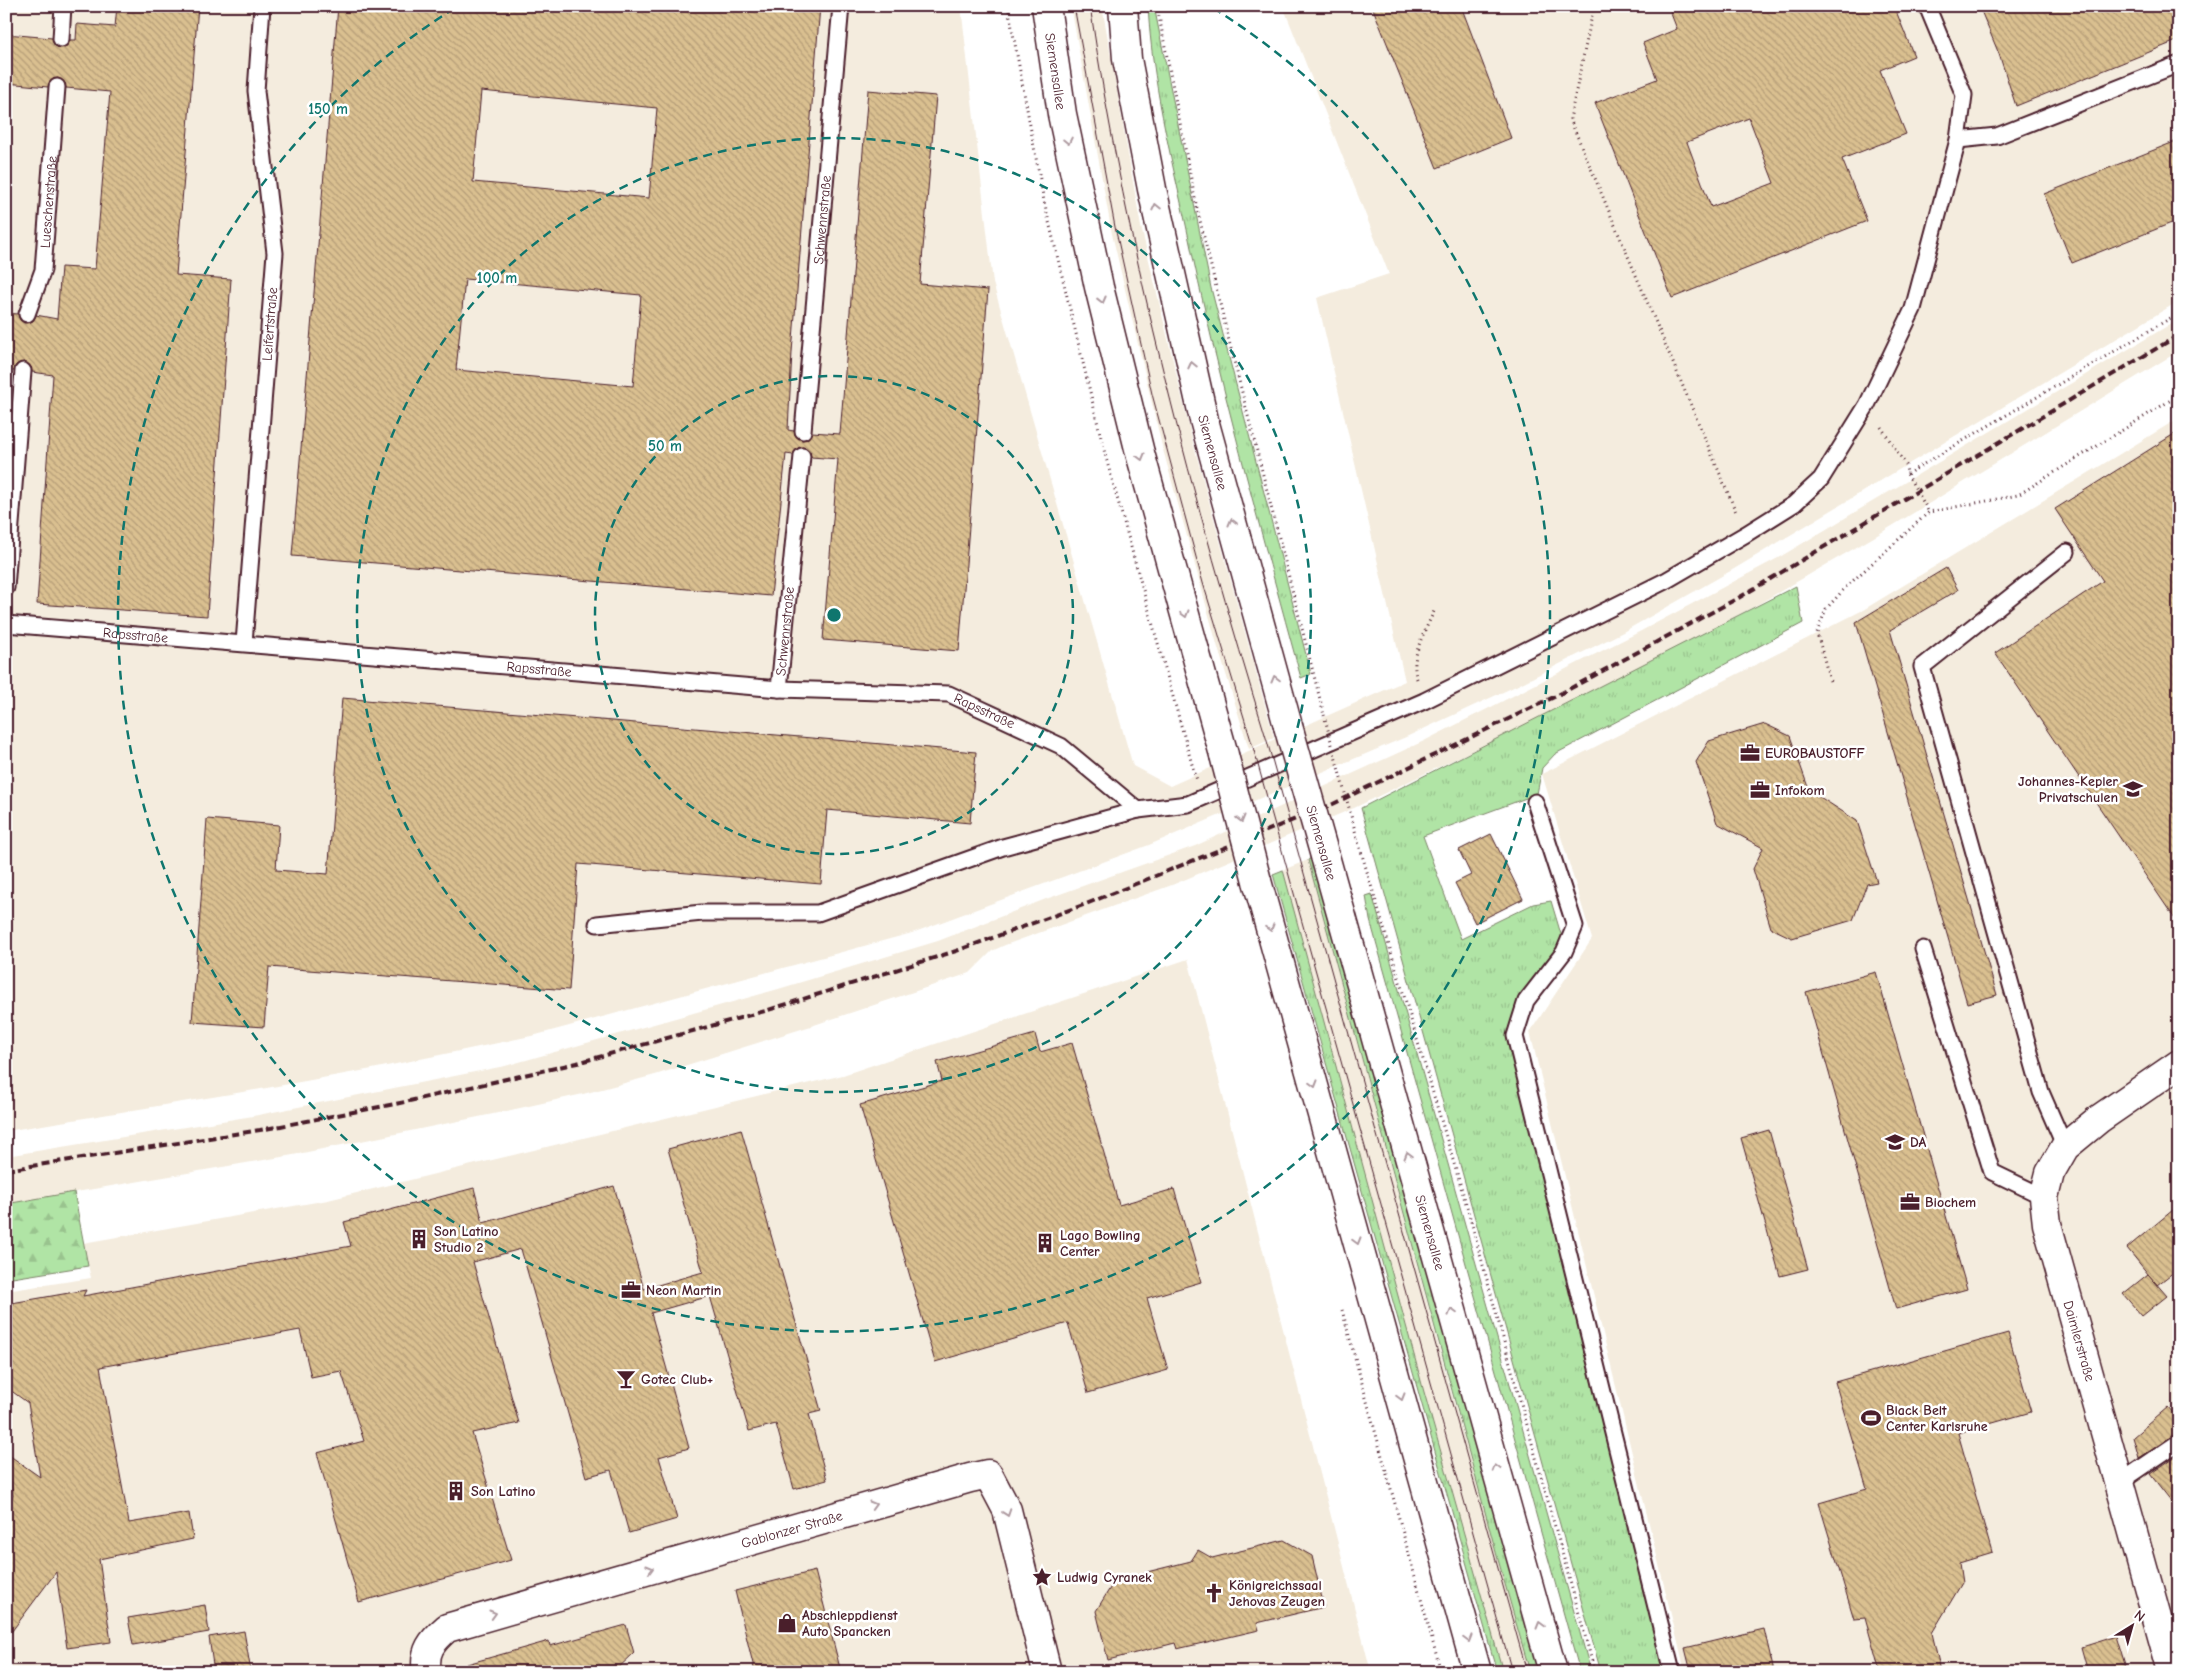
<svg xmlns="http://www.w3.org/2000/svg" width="2185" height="1678" viewBox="0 0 2185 1678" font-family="'Comic Neue',sans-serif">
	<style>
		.built { fill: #f4ecde }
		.grass { fill: url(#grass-tufts); stroke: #7d8268 }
		.forest { fill: url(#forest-firs); stroke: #7d8268 }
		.building { fill: url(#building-back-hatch); stroke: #4a1f2b; fill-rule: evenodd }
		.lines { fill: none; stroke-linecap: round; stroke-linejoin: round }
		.service-casing { stroke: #4a1f2b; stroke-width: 19 }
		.minor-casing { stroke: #4a1f2b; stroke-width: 31 }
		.secondary-casing { stroke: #4a1f2b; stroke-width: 31 }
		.path { stroke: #4a1f2b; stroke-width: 3; stroke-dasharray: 1 4; stroke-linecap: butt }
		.service { stroke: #fff; stroke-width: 15 }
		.minor { stroke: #fff; stroke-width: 28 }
		.secondary { stroke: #fff; stroke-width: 28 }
		.tram { stroke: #4a1f2b; stroke-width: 1 }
		.rail { stroke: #4a1f2b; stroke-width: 4; stroke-dasharray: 8 4; stroke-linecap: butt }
		.secondary-bridge-casing { stroke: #4a1f2b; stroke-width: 31; stroke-linecap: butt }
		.path-bridge { stroke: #4a1f2b; stroke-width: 3; stroke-dasharray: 1 4; stroke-linecap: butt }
		.secondary-bridge { stroke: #fff; stroke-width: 28 }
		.oneway { stroke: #ae9aa0 }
		.ring { fill: none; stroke: #0f766e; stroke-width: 2.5; stroke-dasharray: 9 6 }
		.labels { text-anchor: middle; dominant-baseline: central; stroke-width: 5; stroke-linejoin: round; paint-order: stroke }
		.street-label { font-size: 14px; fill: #4a1f2b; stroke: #fff }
		.poi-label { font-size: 14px; font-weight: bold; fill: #4a1f2b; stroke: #fff; text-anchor: start }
		.centre { fill: #0f766e; stroke: #fff; stroke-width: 2.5 }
		.ring-label { font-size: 15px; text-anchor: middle; font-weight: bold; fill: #0f766e; stroke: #fff; stroke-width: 5; stroke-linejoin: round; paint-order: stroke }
	</style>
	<defs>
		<pattern id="grass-tufts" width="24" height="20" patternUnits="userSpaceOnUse" patternTransform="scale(1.25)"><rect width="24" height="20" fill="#b0e4a5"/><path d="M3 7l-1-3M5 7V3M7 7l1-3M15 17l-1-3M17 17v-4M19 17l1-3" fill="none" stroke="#99c38e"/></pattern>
		<pattern id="forest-firs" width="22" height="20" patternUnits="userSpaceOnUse" patternTransform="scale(1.25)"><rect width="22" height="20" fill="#b0e4a5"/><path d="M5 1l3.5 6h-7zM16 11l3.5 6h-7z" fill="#99c38e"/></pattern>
		<pattern id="building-back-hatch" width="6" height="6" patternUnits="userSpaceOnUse" patternTransform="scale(1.25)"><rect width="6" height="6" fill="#dac090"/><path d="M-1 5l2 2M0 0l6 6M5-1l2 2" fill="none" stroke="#b39b76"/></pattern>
	</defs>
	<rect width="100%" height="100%" fill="#fff"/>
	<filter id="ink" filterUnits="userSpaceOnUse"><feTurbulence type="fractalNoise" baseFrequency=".02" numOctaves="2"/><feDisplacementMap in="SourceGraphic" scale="10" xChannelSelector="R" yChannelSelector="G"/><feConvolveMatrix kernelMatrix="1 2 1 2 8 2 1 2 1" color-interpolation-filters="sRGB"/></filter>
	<g filter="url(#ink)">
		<!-- built -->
		<g class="built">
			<polygon points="6,6 961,6 993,283 1133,766 1170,786 1405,681 1317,298 1389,274 1283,6 2179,6 2179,301 1734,569 1623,632 1516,686 1406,737 1149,845 912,933 536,1035 372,1069 261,1089 6,1131"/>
			<polygon points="1071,6 1102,6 1141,227 1192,439 1274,738 1249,749 1218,648 1162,446 1112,234"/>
			<polygon points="2179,319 2179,351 1879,534 1755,606 1620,679 1354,808 1172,885 1005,945 992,951 970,973 811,1026 655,1075 583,1094 493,1114 293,1155 6,1204 6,1156 253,1116 505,1066 775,990 938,941 1046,899 1195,846 1424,741 1641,631 1778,558"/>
			<polygon points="2179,418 2179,1672 1685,1672 1530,1032 1592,939 1542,774 1863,610"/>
			<polygon points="1308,860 1449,1384 1530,1672 1503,1672 1424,1392 1283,870"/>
			<polygon points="1188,959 1371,1672 6,1672 6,1291 91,1278 83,1243 328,1200 843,1075"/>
		</g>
		<!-- grass -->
		<g class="grass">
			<path d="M 1148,6 L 1154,6 L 1211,288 L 1311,674 L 1301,678 C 1260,528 1218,378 1186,225 C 1170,153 1152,81 1148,6 Z"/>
			<polygon points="1796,586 1803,623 1555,754 1542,768 1537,794 1423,836 1461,939 1533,904 1551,901 1563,941 1518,998 1509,1030 1663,1672 1601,1672 1361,808"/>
			<polygon points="1315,856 1541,1672 1530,1672 1497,1556 1308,860"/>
			<polygon points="1283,870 1424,1392 1503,1672 1497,1672 1273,874"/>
			<polygon points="1372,894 1591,1672 1580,1672 1370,920 1366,896"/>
		</g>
		<!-- forest -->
		<polygon class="forest" points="74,1192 88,1266 6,1279 6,1204"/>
		<!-- building -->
		<g class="building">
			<polygon points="117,6 198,6 176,275 231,279 207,616 37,604 53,375 32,372 31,367 24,362 16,365 14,371 6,371 6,313 18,314 20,320 24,323 33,321 36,315 57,319 61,267 95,269 110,92 66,88 65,83 58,78 53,79 48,87 6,83 6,34 52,38 55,46 65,48 70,40 76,40 77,24 115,27"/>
			<path d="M 338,6 L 621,6 L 666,10 L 666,6 L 820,6 L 792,352 L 788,430 L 794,431 L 795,435 L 802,440 L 807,439 L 812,432 L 840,434 L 868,90 L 936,96 L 920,284 L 988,290 L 959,651 L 823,640 L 838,459 L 811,457 L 810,452 L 803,447 L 798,448 L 793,455 L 786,454 L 771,596 L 292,556 ZM 481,91 L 657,108 L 649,198 L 473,182 ZM 465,279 L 641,295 L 633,386 L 456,370 Z"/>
			<polygon points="1372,6 1461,6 1511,138 1437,168"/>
			<path d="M 1668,6 L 1894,6 L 1914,56 L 1880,70 L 1906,134 L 1842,159 L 1867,221 L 1672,298 L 1595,103 L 1657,79 L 1643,43 L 1677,29 ZM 1749,118 L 1774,183 L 1711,207 L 1687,142 Z"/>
			<polygon points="1979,6 2179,6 2179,40 2016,106 1999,54"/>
			<polygon points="2179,140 2179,220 2072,263 2044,194"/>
			<polygon points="2179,431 2179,925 1995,653 2103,581 2055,509"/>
			<polygon points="1946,568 1958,590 1890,630 1997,995 1967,1003 1856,622"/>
			<polygon points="342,698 976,752 970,823 827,810 821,884 578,864 569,990 269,967 264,1027 192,1022 207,819 279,825 276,870 328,874"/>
			<polygon points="1765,724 1790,736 1809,790 1857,821 1877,882 1867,884 1853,920 1792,938 1771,928 1753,869 1763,848 1717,823 1696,762 1709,741"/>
			<polygon points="1491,834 1523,899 1475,923 1455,883 1471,875 1459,850"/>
			<polygon points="1876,972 1967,1289 1896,1309 1806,992"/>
			<polygon points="1035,1034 1040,1052 1072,1043 1119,1205 1174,1189 1201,1282 1147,1298 1168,1370 1088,1393 1068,1323 935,1362 860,1105 942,1081 937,1062"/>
			<polygon points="741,1129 821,1411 809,1414 827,1480 794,1489 776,1424 749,1431 710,1296 651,1313 689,1448 659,1457 677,1519 629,1533 611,1470 586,1477 521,1249 473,1262 519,1423 472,1433 511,1560 359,1602 317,1453 364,1441 341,1371 311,1377 300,1330 100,1367 129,1523 189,1513 193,1539 99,1559 111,1642 67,1648 56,1572 6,1639 6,1506 13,1496 6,1453 40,1477 28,1403 6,1387 6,1304 86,1290 83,1296 351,1246 344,1222 474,1188 483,1223 614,1186 644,1289 703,1272 668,1149"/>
			<polygon points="1769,1130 1808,1269 1780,1276 1741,1138"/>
			<polygon points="2179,1205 2179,1268 2157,1285 2127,1248"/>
			<polygon points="2148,1274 2167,1296 2142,1316 2123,1294"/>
			<polygon points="2008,1333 2031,1412 1958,1433 1992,1553 1959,1563 1962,1583 1932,1633 1941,1672 1880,1672 1865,1618 1854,1619 1819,1503 1867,1489 1835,1382"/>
			<polygon points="2168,1407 2179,1420 2179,1433 2139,1458 2133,1437"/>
			<polygon points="2179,1454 2179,1511 2150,1474"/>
			<polygon points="1284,1540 1312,1556 1324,1607 1257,1623 1259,1630 1177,1649 1175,1643 1108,1660 1096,1611 1115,1580 1191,1561 1198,1550 1212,1558"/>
			<polygon points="815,1571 841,1672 755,1672 735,1591"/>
			<polygon points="205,1605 209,1632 133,1645 128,1618"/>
			<polygon points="626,1625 634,1653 614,1672 468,1672 467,1664 549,1641 550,1646"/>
			<polygon points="1764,1629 1774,1672 1691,1672 1685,1648"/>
			<polygon points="244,1631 251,1672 214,1672 209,1637"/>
			<polygon points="2116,1636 2127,1672 2088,1672 2081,1647"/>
		</g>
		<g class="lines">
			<defs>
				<g id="service">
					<polyline points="61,39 63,6"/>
					<polyline points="1958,140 1997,136 2179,64"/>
					<path id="s1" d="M 27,314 L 43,270 L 57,87"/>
					<path id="s2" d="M 803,431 L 841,6"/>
					<polyline points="6,588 23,371"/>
					<path id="s3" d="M 6,624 L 779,689 L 949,694 L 1061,746 L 1138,810 L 1188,804 L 1424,701 L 1667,580 L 1746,534 L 1794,504 L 1821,479 L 1867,405 L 1913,309 L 1958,140 L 1964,95 L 1927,6"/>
					<path id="s4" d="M 244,643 L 275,253 L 256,91 L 262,6"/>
					<path id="s5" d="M 779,689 L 802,456"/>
					<polyline points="1535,802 1575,926 1564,952 1526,1001 1515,1036 1672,1672"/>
					<polyline points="597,924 702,913 818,913 1003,847 1138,810"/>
					<polyline points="1923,949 1992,1172 2044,1197"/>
					<polyline points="2065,1147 2041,1092 1922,667 2067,552"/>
					<polyline points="2119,1483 2179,1442"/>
				</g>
				<g id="minor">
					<path id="s6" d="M 427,1672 C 423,1651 432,1641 447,1628 L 970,1478 L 988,1474 L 1007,1510 L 1047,1672"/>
					<polyline points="2172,1672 2047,1224 2044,1197 2050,1173 2065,1147 2099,1119 2179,1064"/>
				</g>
				<g id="secondary">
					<path id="s7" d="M 1046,6 L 1062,114 L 1099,287 L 1140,453 L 1224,755"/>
					<path id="s8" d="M 1123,6 L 1127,59 L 1152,189 L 1204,420 L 1288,726"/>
					<path id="s9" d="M 1325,856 L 1553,1672"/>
					<polyline points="1257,881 1477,1672"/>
				</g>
			</defs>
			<!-- service casing -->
			<use href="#service" class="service-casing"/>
			<!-- minor casing -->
			<use href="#minor" class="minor-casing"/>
			<!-- secondary casing -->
			<use href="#secondary" class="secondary-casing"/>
			<!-- path -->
			<g class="path">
				<polyline points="1008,6 1044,201 1106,458 1193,768"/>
				<polyline points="1157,6 1196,204 1229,341 1324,715"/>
				<polyline points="1594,6 1570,119 1736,512"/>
				<polyline points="1881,427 1906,465 1907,474 1929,512"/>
				<polyline points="1907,474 2179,313"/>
				<path d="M 1417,679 C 1409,656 1426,630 1435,609"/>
				<polyline points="1830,681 1817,633 1826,609 1846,587 1929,512 2018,495 2179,395"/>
				<polyline points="1357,838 1467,1207 1595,1672"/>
				<polyline points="1342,1310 1441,1672"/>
			</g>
			<!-- service -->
			<use href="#service" class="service"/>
			<!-- minor -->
			<use href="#minor" class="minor"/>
			<!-- secondary -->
			<use href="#secondary" class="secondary"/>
			<!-- tram -->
			<g class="tram">
				<polyline points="1074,6 1115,227 1152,394 1203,583 1253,747 1512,1672"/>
				<path d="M 1090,6 C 1127,256 1193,500 1267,741 L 1527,1672"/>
			</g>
			<!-- rail -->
			<polyline class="rail" points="6,1170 260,1130 405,1102 577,1063 765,1011 956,951 1086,904 1333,804 1558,695 1740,597 2179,335"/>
			<defs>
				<g id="secondary-bridge">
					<polyline points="1288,726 1325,856"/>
					<polyline points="1224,755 1257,881"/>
				</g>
			</defs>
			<!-- secondary-bridge casing -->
			<use href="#secondary-bridge" class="secondary-bridge-casing"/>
			<!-- path-bridge -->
			<g class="path-bridge">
				<polyline points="1324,715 1357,838"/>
				<polyline points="1193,768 1197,780"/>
			</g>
			<!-- secondary-bridge -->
			<use href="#secondary-bridge" class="secondary-bridge"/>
		</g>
		<!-- one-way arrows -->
		<defs><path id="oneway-chevron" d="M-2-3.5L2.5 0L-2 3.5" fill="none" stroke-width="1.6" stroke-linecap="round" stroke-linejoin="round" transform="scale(1.25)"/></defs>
		<g class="oneway">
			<use href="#oneway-chevron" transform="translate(1068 141) rotate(78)"/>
			<use href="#oneway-chevron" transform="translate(1156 207) rotate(-103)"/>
			<use href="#oneway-chevron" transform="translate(1102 300) rotate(76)"/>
			<use href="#oneway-chevron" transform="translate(1192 365) rotate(-103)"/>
			<use href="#oneway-chevron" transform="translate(1141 457) rotate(75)"/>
			<use href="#oneway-chevron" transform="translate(1232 522) rotate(-105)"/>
			<use href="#oneway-chevron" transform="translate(1185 614) rotate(74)"/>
			<use href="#oneway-chevron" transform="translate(1275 679) rotate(-105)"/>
			<use href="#oneway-chevron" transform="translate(1241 819) rotate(75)"/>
			<use href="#oneway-chevron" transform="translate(1270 928) rotate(74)"/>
			<use href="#oneway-chevron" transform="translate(1314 1084) rotate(74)"/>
			<use href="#oneway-chevron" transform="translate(1408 1155) rotate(-106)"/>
			<use href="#oneway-chevron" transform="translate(1357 1241) rotate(74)"/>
			<use href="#oneway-chevron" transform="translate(1452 1312) rotate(-106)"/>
			<use href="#oneway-chevron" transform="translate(1401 1397) rotate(74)"/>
			<use href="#oneway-chevron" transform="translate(1496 1468) rotate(-106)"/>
			<use href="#oneway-chevron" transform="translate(873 1505) rotate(-16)"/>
			<use href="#oneway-chevron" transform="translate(1007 1513) rotate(71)"/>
			<use href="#oneway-chevron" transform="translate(650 1569) rotate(-16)"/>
			<use href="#oneway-chevron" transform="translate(493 1614) rotate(-16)"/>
			<use href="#oneway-chevron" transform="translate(1540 1625) rotate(-106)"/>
			<use href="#oneway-chevron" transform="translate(1468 1639) rotate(74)"/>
		</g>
	</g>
	<!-- distance rings -->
	<g class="ring">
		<circle cx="834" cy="615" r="239"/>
		<circle cx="834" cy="615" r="477"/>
		<path d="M1213 8A716 716 0 1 1 455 8"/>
	</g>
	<!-- icons -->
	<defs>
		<symbol id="office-bare" viewBox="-9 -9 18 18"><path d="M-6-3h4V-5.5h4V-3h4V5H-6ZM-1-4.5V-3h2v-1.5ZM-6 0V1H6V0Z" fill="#4a1f2b" stroke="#fff" stroke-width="2.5" paint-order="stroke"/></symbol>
		<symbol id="school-bare" viewBox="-9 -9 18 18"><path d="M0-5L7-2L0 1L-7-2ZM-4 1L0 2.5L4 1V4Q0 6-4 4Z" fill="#4a1f2b" stroke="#fff" stroke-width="2.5" paint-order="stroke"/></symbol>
		<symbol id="university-bare" viewBox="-9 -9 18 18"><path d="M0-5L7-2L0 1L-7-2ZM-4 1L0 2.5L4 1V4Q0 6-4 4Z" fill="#4a1f2b" stroke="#fff" stroke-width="2.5" paint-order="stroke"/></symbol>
		<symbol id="building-bare" viewBox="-9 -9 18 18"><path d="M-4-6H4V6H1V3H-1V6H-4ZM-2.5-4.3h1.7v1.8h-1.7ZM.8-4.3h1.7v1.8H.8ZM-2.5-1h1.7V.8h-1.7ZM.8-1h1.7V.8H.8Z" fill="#4a1f2b" stroke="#fff" stroke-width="2.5" paint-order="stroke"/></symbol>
		<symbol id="bar-bare" viewBox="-9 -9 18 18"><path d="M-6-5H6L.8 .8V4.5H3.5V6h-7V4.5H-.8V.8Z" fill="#4a1f2b" stroke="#fff" stroke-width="2.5" paint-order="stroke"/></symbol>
		<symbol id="stadium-bare" viewBox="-9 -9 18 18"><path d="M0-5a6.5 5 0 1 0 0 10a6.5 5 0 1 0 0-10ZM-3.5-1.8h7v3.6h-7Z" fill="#4a1f2b" stroke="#fff" stroke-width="2.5" paint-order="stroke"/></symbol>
		<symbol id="sight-bare" viewBox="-9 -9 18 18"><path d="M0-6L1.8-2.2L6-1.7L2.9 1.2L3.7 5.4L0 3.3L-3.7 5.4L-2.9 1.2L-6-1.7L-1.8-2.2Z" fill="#4a1f2b" stroke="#fff" stroke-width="2.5" paint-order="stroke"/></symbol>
		<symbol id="church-bare" viewBox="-9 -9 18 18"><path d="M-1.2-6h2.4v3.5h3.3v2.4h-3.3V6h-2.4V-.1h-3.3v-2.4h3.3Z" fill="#4a1f2b" stroke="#fff" stroke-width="2.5" paint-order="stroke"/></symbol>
		<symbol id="shop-bare" viewBox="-9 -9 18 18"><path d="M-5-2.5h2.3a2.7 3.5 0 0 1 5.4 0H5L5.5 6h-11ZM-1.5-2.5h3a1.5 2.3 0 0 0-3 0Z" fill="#4a1f2b" stroke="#fff" stroke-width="2.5" paint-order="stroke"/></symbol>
	</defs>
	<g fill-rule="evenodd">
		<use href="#office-bare" x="1736" y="739" width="28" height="28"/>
		<use href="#school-bare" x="2119" y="775" width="28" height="28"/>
		<use href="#office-bare" x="1746" y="776" width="28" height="28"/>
		<use href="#university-bare" x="1881" y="1128" width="28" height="28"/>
		<use href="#office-bare" x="1896" y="1188" width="28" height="28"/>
		<use href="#building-bare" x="405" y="1225" width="28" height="28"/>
		<use href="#building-bare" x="1031" y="1229" width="28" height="28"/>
		<use href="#office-bare" x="617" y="1276" width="28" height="28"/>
		<use href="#bar-bare" x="612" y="1365" width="28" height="28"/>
		<use href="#stadium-bare" x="1857" y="1404" width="28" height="28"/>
		<use href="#building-bare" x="442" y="1477" width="28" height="28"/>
		<use href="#sight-bare" x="1028" y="1563" width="28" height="28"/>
		<use href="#church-bare" x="1200" y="1579" width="28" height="28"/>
		<use href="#shop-bare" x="773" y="1609" width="28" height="28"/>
	</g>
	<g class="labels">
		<!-- street labels -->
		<g class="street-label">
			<text stroke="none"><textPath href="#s7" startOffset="66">Siemensallee</textPath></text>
			<text stroke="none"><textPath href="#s1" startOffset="115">Lueschenstraße</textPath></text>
			<text stroke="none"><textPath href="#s2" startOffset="212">Schwennstraße</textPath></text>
			<text stroke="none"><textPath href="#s4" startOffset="320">Leifertstraße</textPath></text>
			<text stroke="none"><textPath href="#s8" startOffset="456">Siemensallee</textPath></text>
			<text stroke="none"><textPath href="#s5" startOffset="58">Schwennstraße</textPath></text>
			<text stroke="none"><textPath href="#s3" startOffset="130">Rapsstraße</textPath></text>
			<text stroke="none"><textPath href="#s3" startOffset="535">Rapsstraße</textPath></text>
			<text stroke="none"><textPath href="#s3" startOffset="985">Rapsstraße</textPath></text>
			<text transform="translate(1321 843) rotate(74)">Siemensallee</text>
			<text stroke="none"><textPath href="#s9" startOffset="391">Siemensallee</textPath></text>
			<text transform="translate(2079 1341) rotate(74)">Daimlerstraße</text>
			<text stroke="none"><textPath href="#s6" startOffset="410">Gablonzer Straße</textPath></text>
		</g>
		<!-- poi labels -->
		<g class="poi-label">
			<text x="1765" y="753">EUROBAUSTOFF</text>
			<text x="2118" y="781" text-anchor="end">Johannes-Kepler<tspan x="2118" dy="16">Privatschulen</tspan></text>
			<text x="1775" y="790">Infokom</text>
			<text x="1910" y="1142">DA</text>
			<text x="1925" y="1202">Biochem</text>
			<text x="434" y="1231">Son Latino<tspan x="434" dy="16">Studio 2</tspan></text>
			<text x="1060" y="1235">Lago Bowling<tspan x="1060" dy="16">Center</tspan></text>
			<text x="646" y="1290">Neon Martin</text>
			<text x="641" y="1379">Gotec Club+</text>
			<text x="1886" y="1410">Black Belt<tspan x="1886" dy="16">Center Karlsruhe</tspan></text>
			<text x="471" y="1491">Son Latino</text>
			<text x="1057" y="1577">Ludwig Cyranek</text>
			<text x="1229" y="1585">Königreichssaal<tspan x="1229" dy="16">Jehovas Zeugen</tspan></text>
			<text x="802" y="1615">Abschleppdienst<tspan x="802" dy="16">Auto Spancken</tspan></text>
		</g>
	</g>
	<circle cx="834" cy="615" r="8" class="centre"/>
	<g class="ring-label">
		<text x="328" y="114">150 m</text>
		<text x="497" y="283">100 m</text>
		<text x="665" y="451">50 m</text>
	</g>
	<!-- margin -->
	<rect width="2185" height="1678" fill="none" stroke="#fff" stroke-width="25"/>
	<rect x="12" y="12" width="2160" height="1653" fill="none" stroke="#4a1f2b" stroke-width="2" filter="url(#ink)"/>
	<!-- north arrow -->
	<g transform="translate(2132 1626) rotate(37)" stroke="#ffffff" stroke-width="4" paint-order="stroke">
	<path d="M0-4L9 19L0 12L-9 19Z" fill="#4a1f2b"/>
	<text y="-8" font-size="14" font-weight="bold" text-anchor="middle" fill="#4a1f2b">N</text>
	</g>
</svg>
